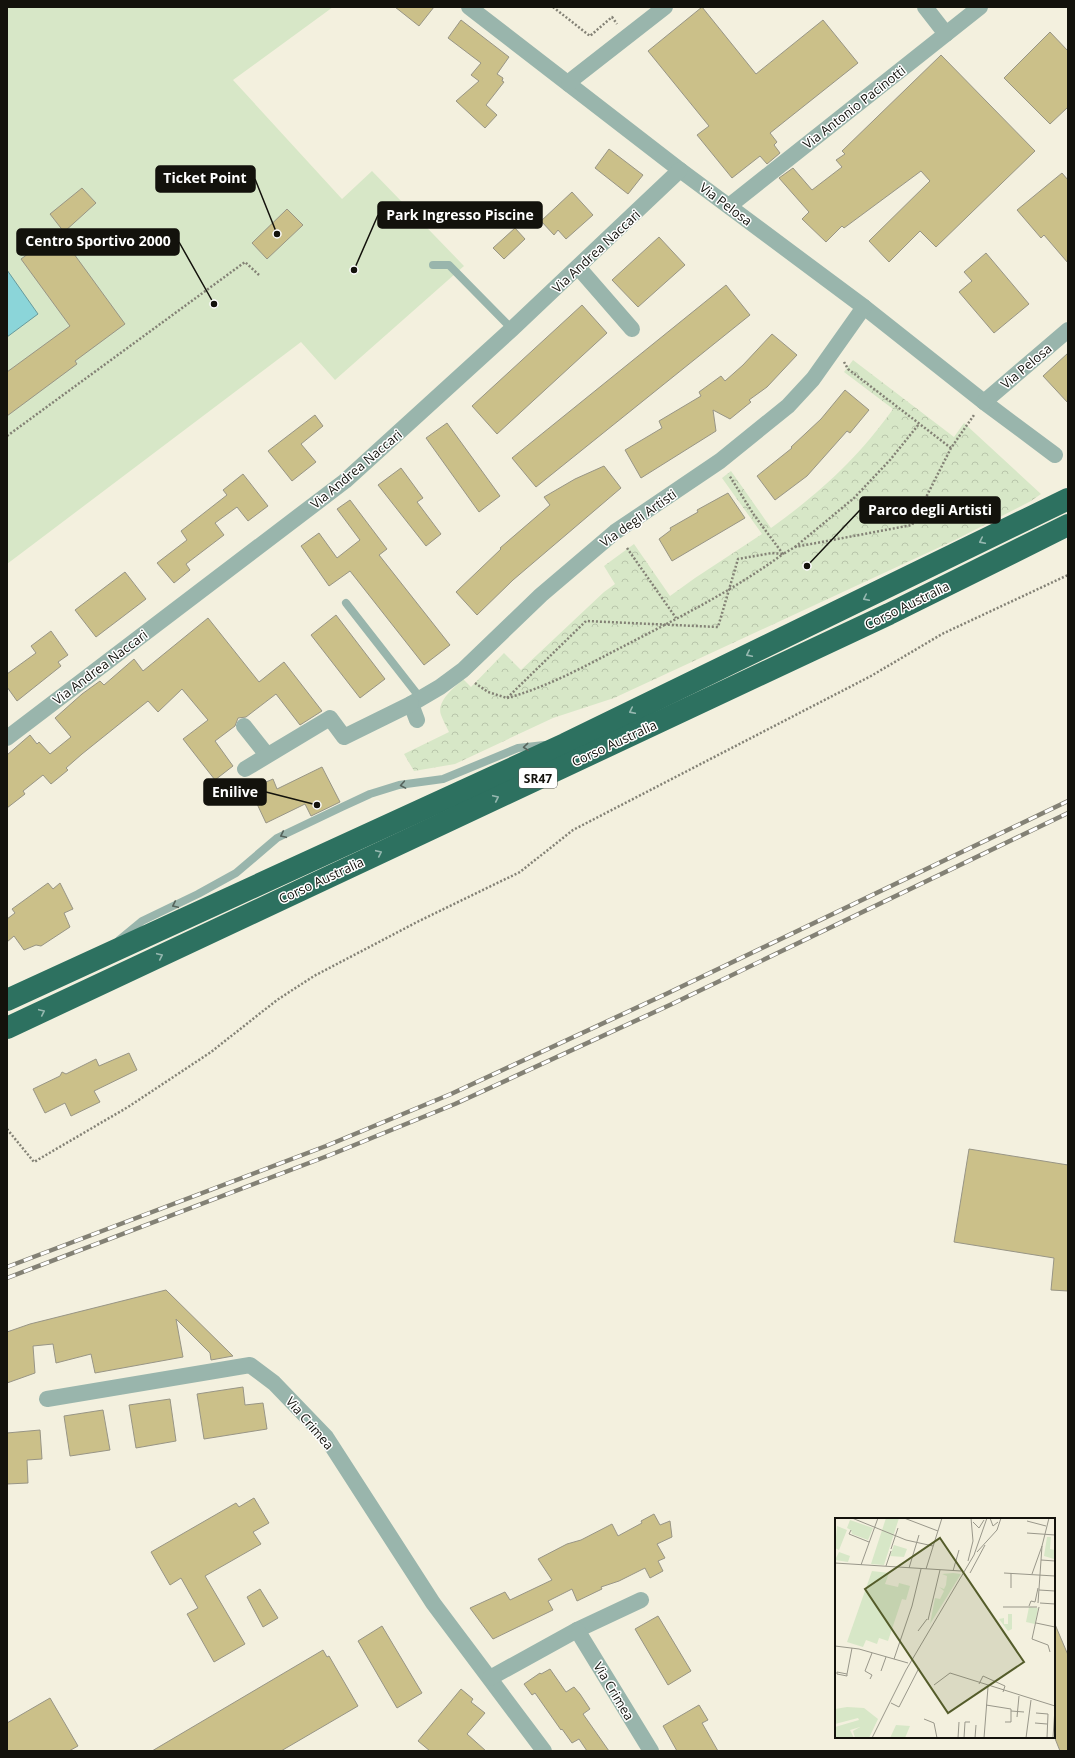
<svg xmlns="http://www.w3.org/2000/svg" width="1075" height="1758" viewBox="0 0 1075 1758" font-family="'Open Sans',sans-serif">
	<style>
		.park { fill: url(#park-crowns) }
		.garden { fill: #d7e7c7 }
		.water { fill: #8bd5d9; stroke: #679a9c }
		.building { fill: #cbc089; stroke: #989585 }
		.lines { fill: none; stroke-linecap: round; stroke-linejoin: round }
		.path { stroke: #838175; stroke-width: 2.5; stroke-dasharray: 2 2; stroke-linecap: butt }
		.lane { stroke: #99b5ac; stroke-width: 8 }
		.street { stroke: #99b5ac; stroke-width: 16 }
		.highway { stroke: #2d7160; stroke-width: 22 }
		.rail-casing { stroke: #838175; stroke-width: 4.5 }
		.rail { stroke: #fff; stroke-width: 3; stroke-dasharray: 9; stroke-linecap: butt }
		.oneway { stroke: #96b8b0 }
		.oneway2 { stroke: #56645c }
		.labels { text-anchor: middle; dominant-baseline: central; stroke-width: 3; stroke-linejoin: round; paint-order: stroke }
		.shield { fill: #fff; stroke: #5a5955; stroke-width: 1 }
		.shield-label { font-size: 12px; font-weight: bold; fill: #13120c }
		.street-label { font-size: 13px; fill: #13120c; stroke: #fff }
		.inset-road { fill: none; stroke: #99978a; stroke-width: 1 }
		.view { fill: #545c2a; fill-opacity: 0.15; stroke: #545c2a; stroke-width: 2 }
		.inset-edge { fill: none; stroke: #13120c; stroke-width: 2 }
		.leader { fill: none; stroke: #13120c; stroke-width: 1.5 }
		.callout-dot { fill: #13120c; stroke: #fff; stroke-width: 1.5 }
		.callout { fill: #13120c; stroke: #13120c; stroke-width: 1.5 }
		.callout-label { font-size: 14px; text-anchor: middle; font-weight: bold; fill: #fff }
	</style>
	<defs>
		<pattern id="park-crowns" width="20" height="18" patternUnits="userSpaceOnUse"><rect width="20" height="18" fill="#d7e7c7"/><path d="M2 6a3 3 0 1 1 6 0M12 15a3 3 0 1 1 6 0" fill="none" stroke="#b8c5aa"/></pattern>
	</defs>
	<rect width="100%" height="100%" fill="#f3f0de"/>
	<!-- park -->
	<path class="park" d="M 853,360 L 954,437 L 964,423 L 1041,494 L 1031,501 L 955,540 L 614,698 L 553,718 L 455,764 L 414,771 L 404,754 L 449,732 C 446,726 443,720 441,715 C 436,701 455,687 463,679 L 471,687 L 504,653 L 521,670 L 604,592 L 615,584 L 604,566 L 634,544 L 670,596 L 695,578 L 762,534 L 722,478 L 731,471 L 771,528 C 821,492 857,459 893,409 L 844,372 Z"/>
	<!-- garden -->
	<polygon class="garden" points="7,7 333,7 233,80 342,199 372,171 464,266 335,380 301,342 7,564"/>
	<!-- water -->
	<polygon class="water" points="7,270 38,314 7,337"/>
	<!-- building -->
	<g class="building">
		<polygon points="395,7 434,7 419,26"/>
		<polygon points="702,7 756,74 823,20 858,63 770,133 777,142 774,145 780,153 767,164 760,156 732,178 697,135 709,126 648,51"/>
		<polygon points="461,20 509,57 497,74 503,78 502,81 504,82 486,105 497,115 485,128 456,101 479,81 471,75 481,63 448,38"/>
		<polygon points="1050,32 1068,51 1068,107 1050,124 1004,78"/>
		<polygon points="941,55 1035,151 936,247 920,231 889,262 869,241 930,181 921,171 844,228 842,226 826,242 802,219 809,212 779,178 793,168 812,190 842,167 836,160 845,154 842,151"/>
		<polygon points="609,149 643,175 628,194 595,168"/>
		<polygon points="1062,173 1068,180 1068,263 1044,235 1041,238 1017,210"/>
		<polygon points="82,188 96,203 64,232 50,214"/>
		<polygon points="572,192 593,215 566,239 558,230 554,235 541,221"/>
		<polygon points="287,209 303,225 267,259 252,243"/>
		<polygon points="515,228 525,239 504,259 493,248"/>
		<polygon points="58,232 125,324 75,361 77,364 7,416 7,372 70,326 21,259"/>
		<polygon points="659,237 685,265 638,307 612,280"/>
		<polygon points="986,253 1029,304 994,333 959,292 972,281 964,272"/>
		<polygon points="726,285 750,315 536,487 512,458"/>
		<polygon points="582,305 607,333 497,434 472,406"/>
		<polygon points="772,334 797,355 767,387 749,400 751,402 730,419 713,410 716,431 641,478 625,450 662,428 659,421 701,396 699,392 721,376 725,381 743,365"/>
		<polygon points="1068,353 1068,403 1043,376"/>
		<polygon points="845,390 869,410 850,433 847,431 807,476 775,500 757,476 792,448 791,447 821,419"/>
		<polygon points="315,415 323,426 301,444 316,462 292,481 268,451"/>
		<polygon points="447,423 500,496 479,512 426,438"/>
		<polygon points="604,466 621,488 513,580 477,615 456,592 501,549 500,548 550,505 544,497 575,479"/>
		<polygon points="401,468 423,498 417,502 441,534 426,546 378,485"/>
		<polygon points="243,474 268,506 248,521 237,507 215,523 224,535 186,564 190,570 174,583 157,563 187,540 181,531 227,495 223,490"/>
		<polygon points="728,493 745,518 672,561 659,539 671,530 670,528 698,512 697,510"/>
		<polygon points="350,500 387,549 379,555 450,645 424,665 350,571 329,586 301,546 319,533 337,558 360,540 337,509"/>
		<polygon points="125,572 146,599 96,637 75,610"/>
		<polygon points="336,615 385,679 360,698 311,635"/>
		<polygon points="208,618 259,682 284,662 322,711 300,725 276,694 246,717 238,718 235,726 215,741 233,766 215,780 183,739 208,720 182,689 158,712 148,701 82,754 66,768 68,770 51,784 43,775 23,791 25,794 7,808 7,755 30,735 37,744 39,742 50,754 71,737 55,718 82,694 100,681 104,685 134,659 143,671"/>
		<polygon points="51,631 68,655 58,662 61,666 17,701 7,687 7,674 36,653 31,646"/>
		<polygon points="322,767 340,802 311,816 305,804 266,823 250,789 273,779 277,789"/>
		<polygon points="48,883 53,889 60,883 73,909 64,913 70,927 41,946 36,945 24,950 14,936 7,942 7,919 15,913 12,909"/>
		<polygon points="129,1053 137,1070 94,1091 100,1102 71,1116 65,1103 45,1113 33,1089 60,1076 62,1072 66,1074 96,1059 99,1066"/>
		<polygon points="969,1149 1068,1165 1068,1291 1051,1290 1054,1258 954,1242"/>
		<polygon points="166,1290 233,1356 211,1360 210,1353 176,1319 183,1357 95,1373 91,1354 56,1363 53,1344 33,1346 35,1373 7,1383 7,1332 30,1324"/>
		<polygon points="243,1387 245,1405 263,1403 267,1429 204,1439 197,1394"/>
		<polygon points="170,1399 176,1441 136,1448 129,1405"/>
		<polygon points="103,1410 110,1450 70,1456 64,1416"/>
		<polygon points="40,1430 42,1459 27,1460 28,1483 7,1484 7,1433"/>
		<polygon points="254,1498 269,1523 253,1532 261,1544 205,1576 245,1644 214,1662 187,1614 198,1608 181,1578 170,1585 151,1552 236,1503 239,1507"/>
		<polygon points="654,1514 660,1525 670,1521 672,1537 657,1544 665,1558 658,1561 663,1571 650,1578 645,1568 619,1581 601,1587 602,1589 577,1601 572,1589 548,1601 553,1610 493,1639 470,1608 505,1592 510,1600 552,1580 538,1559 567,1544 581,1540 612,1524 618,1536 642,1523 641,1521"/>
		<polygon points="260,1589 278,1618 263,1627 247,1597"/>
		<polygon points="658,1616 691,1671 668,1685 635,1629"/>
		<polygon points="1054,1622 1068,1655 1068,1751 1060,1751 1054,1736"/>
		<polygon points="382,1626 422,1693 397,1708 358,1641"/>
		<polygon points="323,1650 327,1657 329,1656 358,1706 281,1751 152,1751"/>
		<polygon points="550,1669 566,1692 574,1687 580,1694 590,1709 583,1714 609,1751 587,1751 579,1739 572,1743 562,1729 561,1730 535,1693 532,1695 524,1684 540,1673 541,1674"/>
		<polygon points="461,1689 473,1699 471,1702 485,1713 467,1734 486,1751 430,1751 418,1741"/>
		<polygon points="50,1698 78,1746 69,1751 7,1751 7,1723"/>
		<polygon points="699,1705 708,1720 702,1723 718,1751 677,1751 663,1726"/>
	</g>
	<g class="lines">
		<!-- path -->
		<g class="path">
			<polyline points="553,7 590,36 612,17 617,24"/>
			<polyline points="844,362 848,369 951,448"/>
			<polyline points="7,436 245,262 259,275"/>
			<polyline points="795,547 854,498 890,460 919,424"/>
			<polyline points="627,548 676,618"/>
			<polyline points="475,683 488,692 507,698 586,621 718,627 738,559 772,553 783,554 795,547 912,525 951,448 974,415"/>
			<path d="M 507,698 C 548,687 587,665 624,646 C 678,618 734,590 783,554 L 754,515 L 729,475"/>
			<polyline points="7,1129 34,1162 128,1107 211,1052 277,1000 314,976 419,921 520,872 573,830 871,676 942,634 1068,575"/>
		</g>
		<!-- lane -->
		<g class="lane">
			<polyline points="433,265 449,265 512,329"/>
			<polyline points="346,603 421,699"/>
			<polyline points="119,940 142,921 198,894 236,873 277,838 342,807 370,794 399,785 443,779 518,748 544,745"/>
		</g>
		<!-- street -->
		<g class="street">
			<polyline points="469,7 680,170 864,307 984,402 1055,455"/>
			<polyline points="925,7 946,34"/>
			<polyline points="569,84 574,78 665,7"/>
			<polyline points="729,206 980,7"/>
			<polyline points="578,267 632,329"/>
			<polyline points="984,402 1068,330"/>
			<polyline points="417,720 411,704 440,687 463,670 541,595 615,532 720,461 788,406 813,379 864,307"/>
			<polyline points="244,726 267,755"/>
			<polyline points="7,738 345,481 512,329 680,170"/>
			<polyline points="245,769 330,718 344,737 411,704"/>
			<polyline points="47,1399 250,1365 274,1383 326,1437 433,1603 544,1751"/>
			<polyline points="577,1630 641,1600"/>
			<polyline points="490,1678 577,1630 651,1751"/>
		</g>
		<!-- highway -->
		<g class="highway">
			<polyline points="7,1000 565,744 1068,499"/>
			<polyline points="7,1028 889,614 1068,525"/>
		</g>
		<defs>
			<g id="rail">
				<polyline points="7,1267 326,1146 451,1094 666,994 1068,801"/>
				<polyline points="7,1278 330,1155 455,1104 672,1004 1068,813"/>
			</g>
		</defs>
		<!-- rail casing -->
		<use href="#rail" class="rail-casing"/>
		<!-- rail -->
		<use href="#rail" class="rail"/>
	</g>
	<!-- one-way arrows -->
	<defs><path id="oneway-chevron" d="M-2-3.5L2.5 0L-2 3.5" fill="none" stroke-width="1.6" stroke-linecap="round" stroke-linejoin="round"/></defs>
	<g class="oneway">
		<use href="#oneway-chevron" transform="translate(982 541) rotate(154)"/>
		<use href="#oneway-chevron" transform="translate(866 598) rotate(154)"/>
		<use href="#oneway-chevron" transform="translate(749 654) rotate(154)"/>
		<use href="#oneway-chevron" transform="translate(632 711) rotate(154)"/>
		<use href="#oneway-chevron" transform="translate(496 798) rotate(-25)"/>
		<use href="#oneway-chevron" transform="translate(379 853) rotate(-25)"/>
		<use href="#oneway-chevron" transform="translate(160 956) rotate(-25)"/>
		<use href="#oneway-chevron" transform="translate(42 1012) rotate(-25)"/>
	</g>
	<g class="oneway2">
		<use href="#oneway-chevron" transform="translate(526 747) rotate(175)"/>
		<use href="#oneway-chevron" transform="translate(403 785) rotate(170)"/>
		<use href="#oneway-chevron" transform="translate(283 835) rotate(155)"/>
		<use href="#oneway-chevron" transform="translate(175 905) rotate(155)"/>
	</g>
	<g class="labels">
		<!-- shield labels -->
		<rect class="shield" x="519" y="768" width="38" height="20" rx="3"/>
		<g class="shield-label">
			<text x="538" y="778">SR47</text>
		</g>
		<!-- street labels -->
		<g class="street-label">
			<text transform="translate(854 107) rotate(-38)">Via Antonio Pacinotti</text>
			<text transform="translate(726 204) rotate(37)">Via Pelosa</text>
			<text transform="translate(596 251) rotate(-43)">Via Andrea Naccari</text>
			<text transform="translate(1026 366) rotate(-40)">Via Pelosa</text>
			<text transform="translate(356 469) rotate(-40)">Via Andrea Naccari</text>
			<text transform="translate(638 518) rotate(-35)">Via degli Artisti</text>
			<text transform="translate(907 605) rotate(-26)">Corso Australia</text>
			<text transform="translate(100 667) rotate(-37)">Via Andrea Naccari</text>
			<text transform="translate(614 743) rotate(-25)">Corso Australia</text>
			<text transform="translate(321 880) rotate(-25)">Corso Australia</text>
			<text transform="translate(310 1423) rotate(49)">Via Crimea</text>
			<text transform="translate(614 1691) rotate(59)">Via Crimea</text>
		</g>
	</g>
	<!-- overview -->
	<g transform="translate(835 1518)">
		<rect width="220" height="220" fill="#f3f0de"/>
		<path d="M 173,96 L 177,96 L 177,111 L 173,113 L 164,101 L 169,100 L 169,106 L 173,106 ZM 12,189 L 29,190 L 43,201 L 34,220 L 20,220 L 18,213 L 25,209 L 15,212 L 19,220 L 0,220 L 0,209 L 24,202 L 23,200 L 0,206 L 0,191 Z" fill="#d7e7c7"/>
		<path d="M 61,207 L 75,208 L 70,220 L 55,220 Z" fill="#d7e7c7"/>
		<path d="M 51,0 L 64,0 L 49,47 L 36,46 ZM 15,2 L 38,10 L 33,22 L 17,16 L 16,12 L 12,10 ZM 212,19 L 216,19 L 215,31 L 220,32 L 219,41 L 209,38 ZM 59,27 L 72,31 L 69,39 L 55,38 ZM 4,34 L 15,38 L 13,44 L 0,42 ZM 118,55 L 126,56 L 95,106 L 100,80 L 105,81 L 109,73 L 104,69 L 109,71 L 111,67 L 112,58 L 107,56 ZM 194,89 L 203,90 L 200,106 L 191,104 Z" fill="#d7e7c7"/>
		<path d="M 2,8 L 12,12 L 4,32 L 0,30 ZM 37,53 L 54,55 L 50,66 L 63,69 L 64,65 L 75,68 L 71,82 L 67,81 L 53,123 L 44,120 L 42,126 L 31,122 L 28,129 L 12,124 Z" fill="#d7e7c7"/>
		<path class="inset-road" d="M 17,0 L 71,22 L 98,28M 69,0 L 103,13M 155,0 L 158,8 L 163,4M 192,3 L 211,8M 138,4 L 144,10 L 149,2M 16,12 L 14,16 L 34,24M 192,15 L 220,17M 56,31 L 63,10M 142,34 L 162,12 L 166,0M 206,42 L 220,43M 133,43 L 138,23 L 136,0M 0,45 L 126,53M 26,47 L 43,0M 51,48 L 56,33M 74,50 L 84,17M 91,51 L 107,0M 118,53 L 124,32M 135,55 L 150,27M 169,55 L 220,58M 197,56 L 207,28M 176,70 L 176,55M 204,72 L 220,73M 203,85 L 207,28 L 214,0M 205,85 L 220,86M 194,88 L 196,83 L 200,84 L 203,70M 168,89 L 202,89M 204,89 L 197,121 L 213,127 L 215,134M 93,102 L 105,52M 201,105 L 220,109M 83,113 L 92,101M 0,128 L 24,131 L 73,145M 59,141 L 77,88 L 86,51M 46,153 L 51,139M 2,154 L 12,156 L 12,158 L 2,156 ZM 12,156 L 17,130M 35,161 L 37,157 L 30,153 L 37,135M 144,166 L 148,158 L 170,168 L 168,174M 99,167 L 115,155 L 220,188M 56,185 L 64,189 L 84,150M 151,187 L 176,191 L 176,204 L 170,204M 176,193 L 189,194M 201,195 L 213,196 L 212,220M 182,199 L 184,178M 89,201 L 99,205 L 102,220M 200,205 L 212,206M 37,220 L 71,152 L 139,37 L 152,0M 123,220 L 124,204M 129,220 L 130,204 L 135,204M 140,220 L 141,207M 149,220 L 153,169M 191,220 L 196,182M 218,220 L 220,190"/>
		<path class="view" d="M 105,20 L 189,144 L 113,195 L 30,71 Z"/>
		<rect width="220" height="220" class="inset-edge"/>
	</g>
	<!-- callouts -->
	<path class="leader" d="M277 234L255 179M354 270L378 215M214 304L179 242M807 566L860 510M317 805L266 792"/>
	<g class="callout-dot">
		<circle cx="277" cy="234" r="4"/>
		<circle cx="354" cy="270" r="4"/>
		<circle cx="214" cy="304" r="4"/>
		<circle cx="807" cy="566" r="4"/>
		<circle cx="317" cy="805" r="4"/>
	</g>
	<g class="callout">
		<rect x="156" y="166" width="99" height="26" rx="4"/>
		<rect x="378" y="202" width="164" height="26" rx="4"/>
		<rect x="17" y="229" width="162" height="26" rx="4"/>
		<rect x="860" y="497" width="140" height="26" rx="4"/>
		<rect x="204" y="779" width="62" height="26" rx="4"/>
	</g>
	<g class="callout-label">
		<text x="205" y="183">Ticket Point</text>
		<text x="460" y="220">Park Ingresso Piscine</text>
		<text x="98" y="246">Centro Sportivo 2000</text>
		<text x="930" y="515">Parco degli Artisti</text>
		<text x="235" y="797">Enilive</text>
	</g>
	<!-- border -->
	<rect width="1075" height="1758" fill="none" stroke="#13120c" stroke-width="16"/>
</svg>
